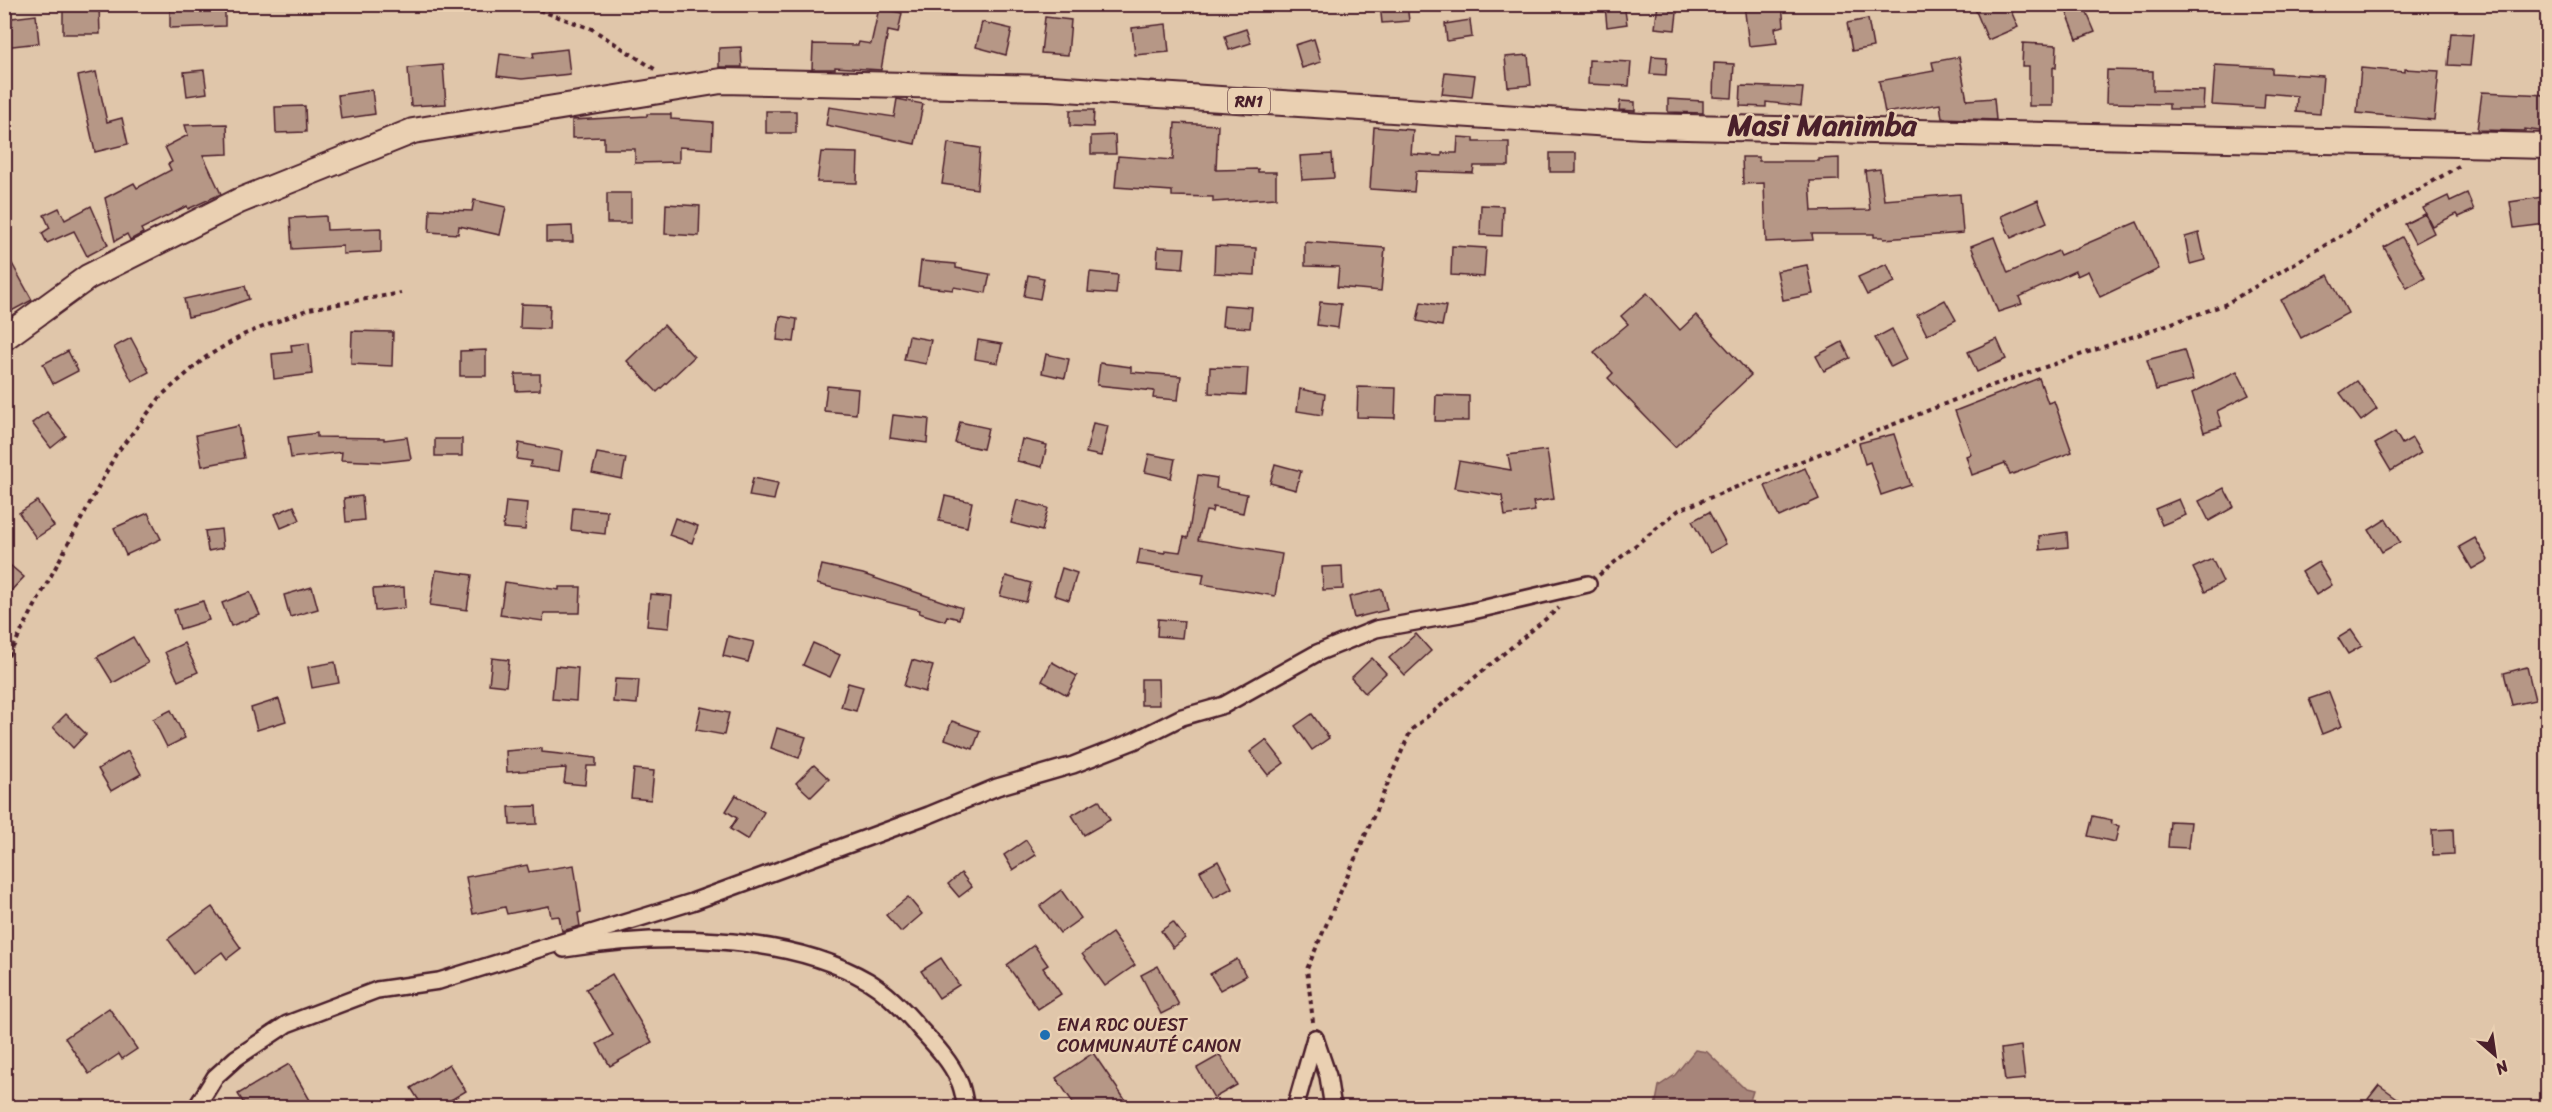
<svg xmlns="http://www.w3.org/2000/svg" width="2552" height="1112" viewBox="0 0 2552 1112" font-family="Sriracha,sans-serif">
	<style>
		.water { fill: #a7857a; stroke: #825c5a; stroke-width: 1.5 }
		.building { fill: #b69786; stroke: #4a1f2b; stroke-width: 1.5 }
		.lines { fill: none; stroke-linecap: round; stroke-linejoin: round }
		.minor-casing { stroke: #4a1f2b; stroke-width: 20 }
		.trunk-casing { stroke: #4a1f2b; stroke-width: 28 }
		.path { stroke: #4a1f2b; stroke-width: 4; stroke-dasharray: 4.5 4.5; stroke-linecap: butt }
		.minor { stroke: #ead0b2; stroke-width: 15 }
		.trunk { stroke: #ead0b2; stroke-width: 24 }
		.poi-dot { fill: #1f6fb2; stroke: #ead0b2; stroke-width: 2 }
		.labels { text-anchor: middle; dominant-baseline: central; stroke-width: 5; stroke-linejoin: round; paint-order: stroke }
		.shield { fill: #ead0b2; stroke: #7a5454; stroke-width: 1.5 }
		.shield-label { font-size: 16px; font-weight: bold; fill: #4a1f2b }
		.poi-label { font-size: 18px; fill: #4a1f2b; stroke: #ead0b2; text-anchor: start }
		.town-label { font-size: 30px; font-weight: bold; fill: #4a1f2b; stroke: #ead0b2 }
	</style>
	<rect width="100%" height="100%" fill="#e0c6aa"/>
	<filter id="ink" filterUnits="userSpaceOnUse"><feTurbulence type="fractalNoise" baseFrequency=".0167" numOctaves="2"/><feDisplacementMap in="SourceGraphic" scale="12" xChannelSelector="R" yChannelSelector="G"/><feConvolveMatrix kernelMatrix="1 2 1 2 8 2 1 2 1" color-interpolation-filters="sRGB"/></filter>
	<g filter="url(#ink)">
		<!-- water -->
		<polygon class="water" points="1695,1050 1707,1052 1745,1089 1753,1091 1748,1107 1655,1107 1659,1086 1675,1075"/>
		<!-- building -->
		<g class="building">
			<polygon points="225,4 225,26 170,28 170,5"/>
			<polygon points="1380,4 1407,4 1409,21 1382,23"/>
			<polygon points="1624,4 1627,24 1607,27 1605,6"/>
			<polygon points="1658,4 1678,4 1675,30 1655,28"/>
			<polygon points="1744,4 1782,4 1784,26 1775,28 1777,43 1749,46"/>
			<polygon points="1973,4 2008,4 2018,27 1988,40"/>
			<polygon points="99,5 100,34 63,34 63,6"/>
			<polygon points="2084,6 2095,32 2077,39 2067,13"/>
			<polygon points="879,8 902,13 898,33 888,31 881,70 835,67 835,69 812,69 813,44 858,45 859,42 871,44"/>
			<polygon points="36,15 39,43 4,47 4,19"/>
			<polygon points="1045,17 1071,20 1068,55 1041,53"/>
			<polygon points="1868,19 1873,47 1852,51 1847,23"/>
			<polygon points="1470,20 1472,37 1447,41 1445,24"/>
			<polygon points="982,22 1012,29 1006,55 976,47"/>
			<polygon points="1166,24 1169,52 1135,55 1132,28"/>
			<polygon points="1246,29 1251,43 1229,50 1225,36"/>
			<polygon points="2451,33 2473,34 2470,66 2448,65"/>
			<polygon points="1314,39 1321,62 1302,68 1295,45"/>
			<polygon points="2023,43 2057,45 2056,68 2053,67 2053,106 2029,106 2029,66 2022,66"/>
			<polygon points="741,47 742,67 719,67 719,48"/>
			<polygon points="567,49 570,74 522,79 497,76 500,54 534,58 533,53"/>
			<polygon points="1528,55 1531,85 1508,87 1505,57"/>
			<polygon points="1652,56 1667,57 1666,75 1650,74"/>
			<polygon points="1959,57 1967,100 1994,98 1996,120 1942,118 1940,104 1885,113 1879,81 1934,71 1932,62"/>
			<polygon points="1589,60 1631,62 1629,86 1588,84"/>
			<polygon points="1714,63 1734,64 1732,98 1713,97"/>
			<polygon points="443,65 446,104 411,106 408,68"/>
			<polygon points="2215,65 2272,68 2272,73 2323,76 2320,114 2296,112 2297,96 2265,93 2264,108 2212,105"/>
			<polygon points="2361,68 2405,72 2405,69 2439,71 2434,120 2357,113"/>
			<polygon points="204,70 207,93 187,96 184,72"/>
			<polygon points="2107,70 2153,71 2153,90 2204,91 2203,109 2169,109 2169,104 2106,103"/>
			<polygon points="96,72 107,122 122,118 128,144 95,152 78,76"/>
			<polygon points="1445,72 1475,75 1472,97 1442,94"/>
			<polygon points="1741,86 1803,88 1801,106 1766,102 1766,107 1740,106"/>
			<polygon points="372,90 375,114 341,119 338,95"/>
			<polygon points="2482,92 2547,95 2547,132 2525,129 2525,131 2477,130"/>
			<polygon points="897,99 923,104 915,144 826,125 829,107 894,117"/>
			<polygon points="1668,99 1703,101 1703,113 1668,112"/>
			<polygon points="1620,101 1635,102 1635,111 1619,110"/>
			<polygon points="305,106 306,132 276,133 275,107"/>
			<polygon points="1070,110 1094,110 1093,127 1070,126"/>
			<rect x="766" y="111" width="30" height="22"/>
			<polygon points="647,114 671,114 671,119 713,122 712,149 679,147 679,162 635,163 635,149 604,149 604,137 572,138 572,120 647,116"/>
			<polygon points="1175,123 1218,125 1216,170 1258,169 1258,172 1276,172 1276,198 1213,202 1213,197 1172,196 1172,191 1115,187 1118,156 1173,160"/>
			<polygon points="227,124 228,154 203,155 221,194 188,209 187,206 141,229 143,233 130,240 127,234 115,241 105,198 134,183 137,188 171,170 168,164 172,162 165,147 188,135 185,125"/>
			<polygon points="1374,127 1413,130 1411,154 1442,156 1442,153 1457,153 1458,137 1474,138 1474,142 1509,142 1509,166 1474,166 1473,173 1416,171 1414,192 1370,189"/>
			<polygon points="1115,135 1116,154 1091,154 1091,136"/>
			<polygon points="948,143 980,148 977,189 942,184"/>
			<polygon points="821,152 858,153 857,183 817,182"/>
			<rect x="1550" y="153" width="26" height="19"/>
			<polygon points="1332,154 1334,178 1302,180 1300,156"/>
			<polygon points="1742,157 1759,157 1759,161 1819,161 1819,159 1839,158 1839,180 1810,181 1812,211 1870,210 1865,171 1880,169 1884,200 1960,194 1963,233 1884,239 1883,237 1874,237 1874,234 1812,234 1813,240 1766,242 1764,183 1743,184"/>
			<rect x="607" y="193" width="24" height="30"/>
			<polygon points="2467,193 2474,210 2459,217 2457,214 2432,226 2423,208 2448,196 2450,201"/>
			<polygon points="2542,197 2546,224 2514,228 2510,202"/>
			<polygon points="474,200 506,207 500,235 459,226 458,234 429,232 430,209 472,211"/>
			<polygon points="2038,200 2047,222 2011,238 2001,216"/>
			<polygon points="666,204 700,206 699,236 665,234"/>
			<polygon points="1481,205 1503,206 1502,236 1480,235"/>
			<polygon points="91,206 108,245 87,256 74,231 47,243 42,233 50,228 44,215 59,208 65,220"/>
			<polygon points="2425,214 2434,233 2415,243 2405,224"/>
			<polygon points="326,216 327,230 381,228 381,252 343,254 343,246 292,249 290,218"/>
			<polygon points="2137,222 2159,269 2100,297 2088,271 2077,276 2075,271 2019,297 2022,304 1998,312 1971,246 1994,237 2008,273 2058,251 2060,255"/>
			<polygon points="572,226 573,242 546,242 546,227"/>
			<polygon points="2199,233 2205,260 2190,264 2185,237"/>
			<polygon points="2402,237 2425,278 2407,288 2384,247"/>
			<polygon points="1305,242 1385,248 1381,291 1337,287 1339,267 1305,266"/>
			<polygon points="1215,246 1256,248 1255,275 1214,273"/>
			<polygon points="1452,246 1486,248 1484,277 1451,275"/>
			<polygon points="1158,247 1185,248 1183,268 1157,266"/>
			<polygon points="4,249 32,300 4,315"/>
			<polygon points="921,261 956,264 956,268 990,274 986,293 954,287 953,290 918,286"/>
			<polygon points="1887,264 1895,282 1867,295 1858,277"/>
			<polygon points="1807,265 1813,294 1783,300 1777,271"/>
			<polygon points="1090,272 1118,275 1116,294 1088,292"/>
			<polygon points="1028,275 1044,278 1040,299 1024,296"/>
			<polygon points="2328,275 2348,313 2301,338 2281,300"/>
			<polygon points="245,286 249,299 212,312 188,317 184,299"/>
			<polygon points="1647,293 1680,330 1696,315 1751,375 1675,447 1608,378 1613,373 1594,352 1628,324 1621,316"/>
			<polygon points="1945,300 1956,320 1927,335 1917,315"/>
			<polygon points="1320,302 1341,304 1338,328 1317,325"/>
			<polygon points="1421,302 1446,306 1442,326 1417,321"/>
			<polygon points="521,304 550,305 549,329 520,328"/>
			<polygon points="1224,305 1252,307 1250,328 1222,326"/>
			<polygon points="780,316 797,319 794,342 777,340"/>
			<polygon points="664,325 694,357 657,392 627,361"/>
			<polygon points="1892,329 1907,359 1891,367 1875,338"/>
			<polygon points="352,331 393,332 392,366 351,364"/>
			<polygon points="909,336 931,340 926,364 904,360"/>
			<polygon points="131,338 149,372 132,381 114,347"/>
			<polygon points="1997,339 2006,359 1977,372 1968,352"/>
			<polygon points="978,340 1002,344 998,363 975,359"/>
			<polygon points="1842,342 1850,358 1824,371 1816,356"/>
			<polygon points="309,343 312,374 274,379 272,354 292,352 291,345"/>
			<polygon points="486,350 486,376 460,376 460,351"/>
			<polygon points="2184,350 2193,380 2156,390 2147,360"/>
			<polygon points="68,351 78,371 53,384 43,364"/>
			<polygon points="1046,354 1069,359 1065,378 1042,373"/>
			<polygon points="1100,363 1131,367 1131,372 1181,376 1178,400 1153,398 1154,391 1097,385"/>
			<polygon points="1210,367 1248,368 1246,395 1209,393"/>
			<polygon points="2237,371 2249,395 2217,411 2222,426 2204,432 2192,393"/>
			<polygon points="515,374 540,374 540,390 516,391"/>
			<polygon points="2039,378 2048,403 2054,401 2072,452 2010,475 2005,463 1972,475 1966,456 1971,454 1955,411"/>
			<polygon points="2357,381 2377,409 2361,421 2340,393"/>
			<polygon points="827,386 858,389 856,414 824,411"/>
			<polygon points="1358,387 1396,388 1395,418 1357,417"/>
			<polygon points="1300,389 1325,394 1322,415 1297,411"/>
			<polygon points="1436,395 1469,396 1469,421 1435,421"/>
			<polygon points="47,412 66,436 51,448 32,423"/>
			<polygon points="893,415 929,419 927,443 890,438"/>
			<polygon points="960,422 988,428 983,449 955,443"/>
			<polygon points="1093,423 1108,426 1101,456 1086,453"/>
			<polygon points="238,426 244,458 202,466 196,435"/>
			<polygon points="2395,432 2402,444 2412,438 2421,453 2391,471 2375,444"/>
			<polygon points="317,433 317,437 384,438 384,440 407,437 411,459 385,462 341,460 342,452 291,458 288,437"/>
			<polygon points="1894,434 1911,485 1881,495 1870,462 1865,464 1859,443"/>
			<rect x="435" y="439" width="27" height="17"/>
			<polygon points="1022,439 1047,445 1042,467 1017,461"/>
			<polygon points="519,443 562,451 559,471 530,467 532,461 517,459"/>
			<polygon points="1547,450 1554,499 1533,502 1535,511 1505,516 1502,496 1454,488 1459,461 1511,470 1508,455"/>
			<polygon points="597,453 626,458 622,479 592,473"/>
			<polygon points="1149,454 1175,459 1171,478 1145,472"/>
			<polygon points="1275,464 1301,471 1296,490 1270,483"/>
			<polygon points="1805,468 1819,499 1779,517 1765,486"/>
			<polygon points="1198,475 1217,478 1216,488 1247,494 1243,513 1213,507 1212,512 1206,511 1198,540 1282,554 1275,596 1202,584 1204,574 1137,564 1140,549 1165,553 1165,550 1180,552 1184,537 1188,538"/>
			<polygon points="753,478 778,483 774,500 749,496"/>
			<polygon points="2224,488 2234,507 2209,521 2199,501"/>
			<polygon points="362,496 364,520 346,522 344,498"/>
			<polygon points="945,496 972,502 967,527 939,521"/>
			<polygon points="2179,499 2186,515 2162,525 2155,509"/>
			<polygon points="1017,500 1048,508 1042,531 1011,523"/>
			<polygon points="37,501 54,526 36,538 19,513"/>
			<polygon points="506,501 527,503 525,530 503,528"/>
			<polygon points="294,506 300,520 281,528 275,514"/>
			<polygon points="573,508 607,511 605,534 571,530"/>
			<polygon points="1709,512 1726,544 1710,553 1692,521"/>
			<polygon points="148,513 161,539 126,555 114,528"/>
			<polygon points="675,518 698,526 692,543 669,535"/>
			<polygon points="2386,519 2400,542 2382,552 2369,530"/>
			<polygon points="221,529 223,548 208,551 205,531"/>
			<polygon points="2067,532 2068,547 2040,550 2039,536"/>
			<polygon points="2475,538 2488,560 2472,569 2459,547"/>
			<polygon points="2212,559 2223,582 2205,592 2193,568"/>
			<polygon points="4,560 24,577 4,598"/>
			<polygon points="2318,562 2332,585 2316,595 2302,572"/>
			<polygon points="822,565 863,574 962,608 959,619 947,616 945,621 919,613 920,610 817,584"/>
			<polygon points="1342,566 1343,589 1323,590 1322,567"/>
			<polygon points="1062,568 1077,573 1069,600 1054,595"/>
			<polygon points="436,570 472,575 467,610 430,605"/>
			<polygon points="1006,576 1031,583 1026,602 1000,596"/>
			<polygon points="505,582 559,590 559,587 581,587 580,613 544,613 543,621 500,615"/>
			<polygon points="312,587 318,609 290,617 284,595"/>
			<polygon points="404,587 405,608 375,611 373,589"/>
			<polygon points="1382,589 1387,610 1354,618 1349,597"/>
			<polygon points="250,592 260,615 231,626 222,603"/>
			<polygon points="650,594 672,596 669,628 647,626"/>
			<polygon points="203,601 209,620 180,629 174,610"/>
			<polygon points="1158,619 1184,621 1182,638 1157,636"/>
			<polygon points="2351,630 2362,646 2348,654 2338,638"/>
			<polygon points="1416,634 1431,651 1405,675 1389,658"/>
			<polygon points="728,636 754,642 748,662 723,656"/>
			<polygon points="133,637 148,663 113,683 97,657"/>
			<polygon points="184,643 198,672 178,681 165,652"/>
			<polygon points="813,643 840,655 830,677 803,665"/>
			<polygon points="492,658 509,660 506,686 489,684"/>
			<polygon points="1372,658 1386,673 1365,693 1351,678"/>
			<polygon points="912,660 933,666 925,692 904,686"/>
			<polygon points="335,662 339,683 312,688 308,667"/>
			<polygon points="1052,662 1077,676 1067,695 1042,681"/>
			<polygon points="555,666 578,668 576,701 552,699"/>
			<polygon points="2527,667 2535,700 2512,705 2504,673"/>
			<polygon points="615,679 639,680 637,704 613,702"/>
			<polygon points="1141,679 1158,679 1159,705 1141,705"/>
			<polygon points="848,683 863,687 856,711 841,707"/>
			<polygon points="2329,692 2342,726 2322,734 2309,699"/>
			<polygon points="279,699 286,721 257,730 251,708"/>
			<polygon points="701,707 729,713 724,735 696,730"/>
			<polygon points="171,710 185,738 167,747 153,719"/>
			<polygon points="66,714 86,734 73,748 53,727"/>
			<polygon points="1312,714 1329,738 1312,750 1295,726"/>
			<polygon points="952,721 980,731 973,749 945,739"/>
			<polygon points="777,728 806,737 799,758 771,748"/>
			<polygon points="1266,740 1284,763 1268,775 1250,752"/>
			<polygon points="542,748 542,752 596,758 596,766 587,766 585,785 564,783 566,768 507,772 506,751"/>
			<polygon points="128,751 141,774 111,791 98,769"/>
			<polygon points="814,765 829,779 811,797 796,783"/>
			<polygon points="634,769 654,771 651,800 631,798"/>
			<polygon points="736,795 764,812 748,840 730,829 737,818 726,811"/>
			<polygon points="1099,800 1110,820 1084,835 1072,815"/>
			<polygon points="536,806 537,824 510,825 509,807"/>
			<polygon points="2093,816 2112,820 2111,824 2119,826 2115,842 2088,836"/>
			<polygon points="2170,821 2191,822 2188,848 2168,847"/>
			<polygon points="2453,829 2454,854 2433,855 2432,830"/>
			<polygon points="1026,840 1036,855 1013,870 1004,855"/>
			<polygon points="1218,861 1232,888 1214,898 1200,871"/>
			<polygon points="527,865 529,872 574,865 581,912 578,913 580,926 562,931 559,916 551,917 549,906 507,914 505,907 473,914 466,877"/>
			<polygon points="961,873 972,887 959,897 948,884"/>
			<polygon points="1061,890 1081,918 1060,933 1040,906"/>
			<polygon points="908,897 922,914 901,932 886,915"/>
			<polygon points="212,907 241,948 227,959 222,952 193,974 168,939"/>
			<polygon points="1173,922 1185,938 1173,948 1161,931"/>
			<polygon points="1112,933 1135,965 1105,986 1082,954"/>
			<polygon points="1034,945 1048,965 1043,968 1061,994 1038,1009 1007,965"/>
			<polygon points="941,958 959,985 939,998 921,971"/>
			<polygon points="1237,959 1246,976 1220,990 1210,974"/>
			<polygon points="1158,966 1179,1005 1161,1014 1141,975"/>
			<polygon points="612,974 652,1042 610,1066 597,1044 613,1035 586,989"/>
			<polygon points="109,1008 137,1049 122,1059 119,1054 89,1074 65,1038"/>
			<polygon points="2021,1046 2025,1079 2005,1081 2001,1049"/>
			<polygon points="1093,1053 1130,1107 1076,1107 1056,1078"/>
			<polygon points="1220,1055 1237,1085 1214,1098 1197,1068"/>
			<polygon points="289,1064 314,1107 246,1107 238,1094"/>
			<polygon points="449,1064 466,1091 439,1107 423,1107 411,1088"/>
			<polygon points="2379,1085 2410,1107 2379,1107 2368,1099"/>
		</g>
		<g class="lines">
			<defs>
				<g id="minor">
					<path d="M 564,949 C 657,934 784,932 868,981 C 888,993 906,1012 921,1030 C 935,1045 951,1062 959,1081 C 963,1089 964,1099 966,1108"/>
					<polyline points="513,957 692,902 929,815 997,787 1073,765 1134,741 1182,717 1224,705 1317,653 1376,629 1460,614 1588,584"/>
					<polyline points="1315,1038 1328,1076 1333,1108"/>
					<polyline points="196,1108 215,1077 236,1058 287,1024 377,990 439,981 523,955"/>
					<polyline points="1295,1108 1315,1038"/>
				</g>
				<polyline id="trunk" points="4,338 88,277 239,201 413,131 721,81 1050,88 1642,126 2548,146"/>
			</defs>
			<!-- minor casing -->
			<use href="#minor" class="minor-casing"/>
			<!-- trunk casing -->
			<use href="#trunk" class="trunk-casing"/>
			<!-- path -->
			<g class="path">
				<polyline points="522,4 592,29 656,70"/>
				<polyline points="1599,575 1679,510 1982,389 2224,305 2459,166"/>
				<polyline points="4,664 116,454 162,395 206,357 245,334 309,309 401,293"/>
				<polyline points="1313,1022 1307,969 1411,730 1559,608"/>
			</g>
			<!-- minor -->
			<use href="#minor" class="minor"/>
			<!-- trunk -->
			<use href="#trunk" class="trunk"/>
		</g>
	</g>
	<!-- markers -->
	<circle class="poi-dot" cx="1045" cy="1035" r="6"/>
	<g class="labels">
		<!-- shield labels -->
		<rect class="shield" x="1228" y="88" width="42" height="26" rx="4.5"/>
		<g class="shield-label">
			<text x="1249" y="101">RN1</text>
		</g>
		<!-- poi labels -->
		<g class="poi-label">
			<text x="1057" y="1025">ENA RDC OUEST<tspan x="1057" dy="21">COMMUNAUTÉ CANON</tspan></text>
		</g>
		<!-- town labels -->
		<g class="town-label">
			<text x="1822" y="125">Masi Manimba</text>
		</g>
	</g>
	<!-- margin -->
	<rect width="2552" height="1112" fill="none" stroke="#ead0b2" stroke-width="24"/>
	<rect x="12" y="12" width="2528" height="1088" fill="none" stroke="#4a1f2b" stroke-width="2" filter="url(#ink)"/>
	<!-- north arrow -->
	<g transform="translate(2495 1055) rotate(151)" stroke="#ead0b2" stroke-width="4.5" paint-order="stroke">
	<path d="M0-4.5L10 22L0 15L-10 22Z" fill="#4a1f2b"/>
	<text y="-9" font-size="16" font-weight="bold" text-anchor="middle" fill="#4a1f2b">N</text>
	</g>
</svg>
